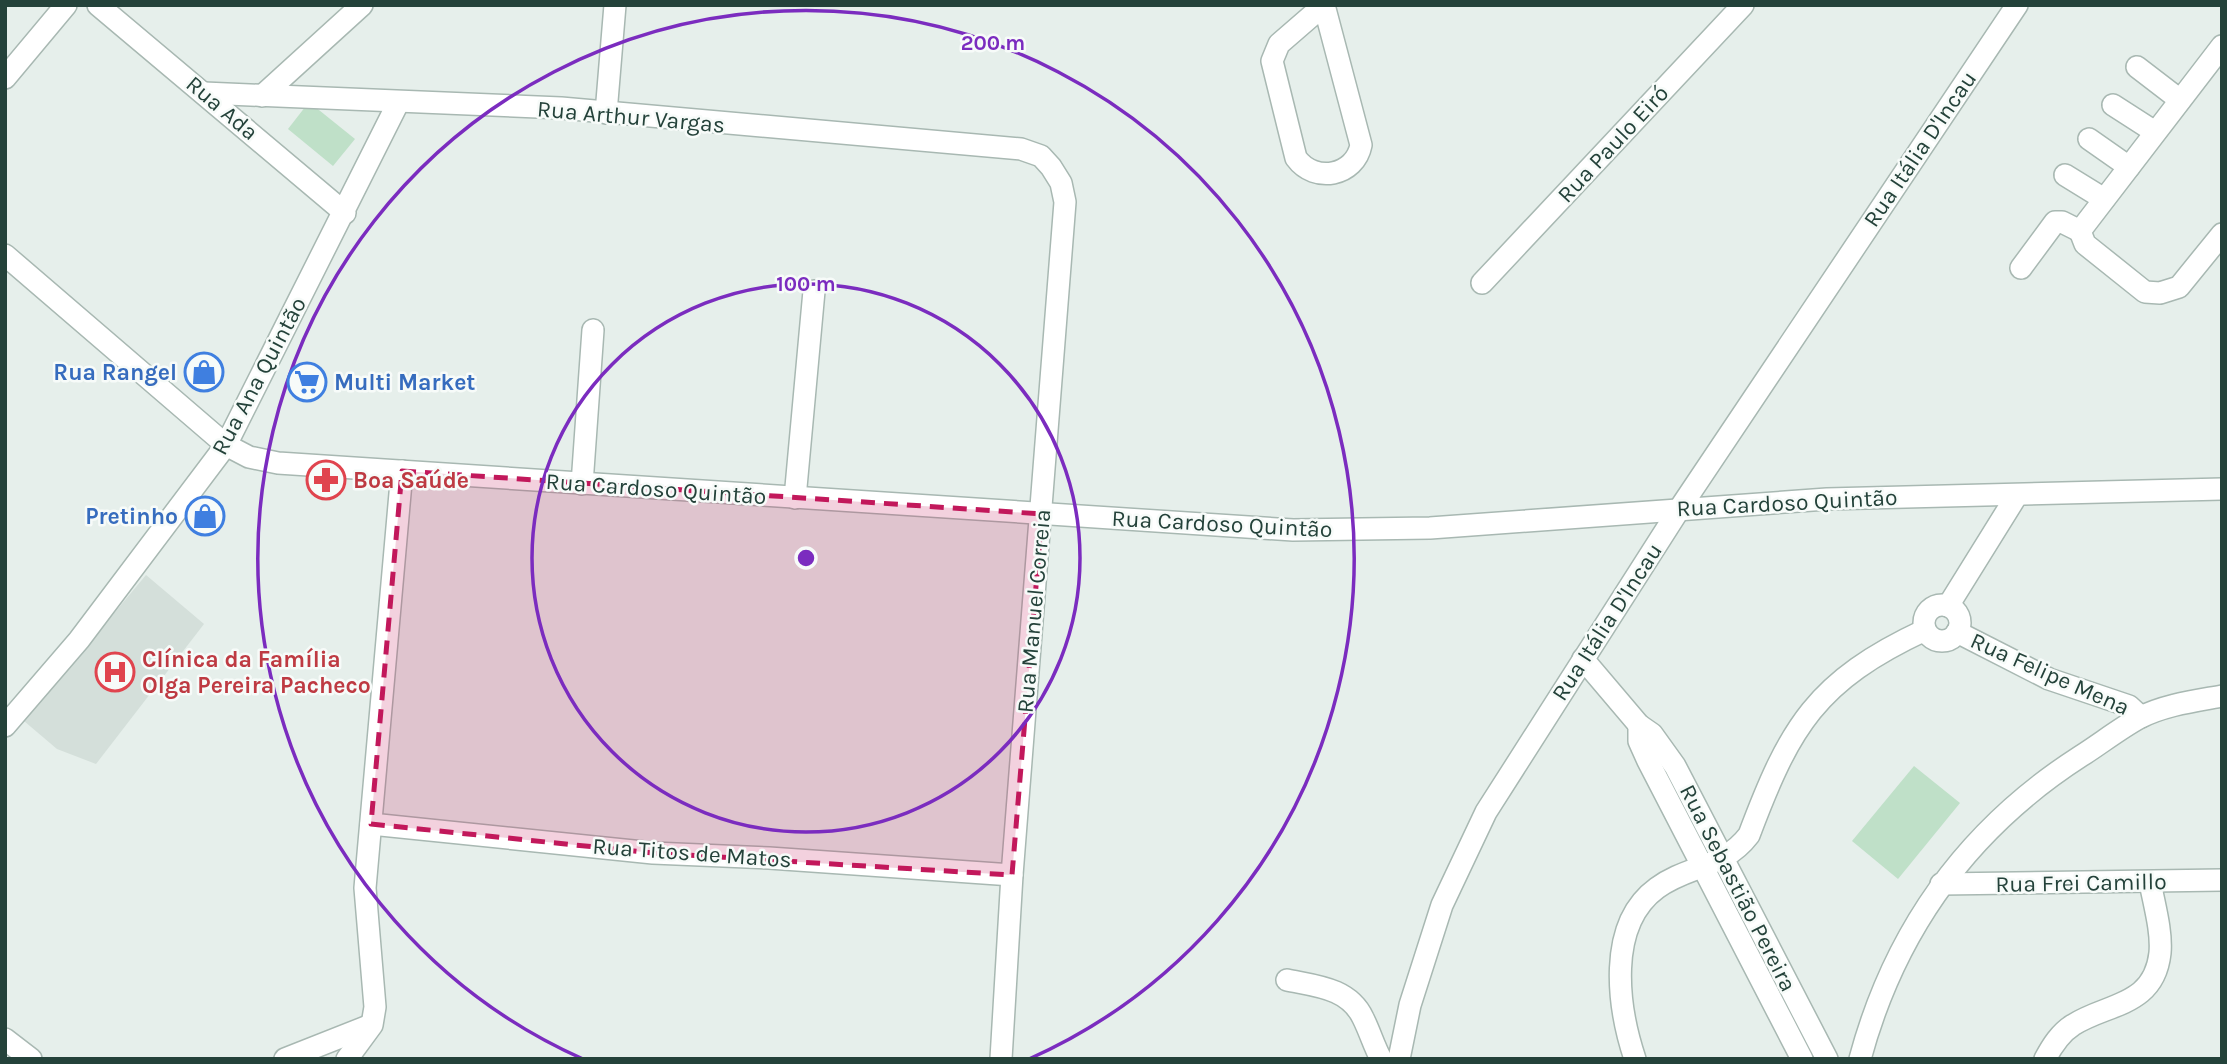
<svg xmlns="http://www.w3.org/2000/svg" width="2227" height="1064" viewBox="0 0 2227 1064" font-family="Karla,sans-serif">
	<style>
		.built { fill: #d4dfda }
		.garden { fill: #bfe0c8 }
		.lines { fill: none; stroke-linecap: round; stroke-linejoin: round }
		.minor-casing { stroke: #a8b8b2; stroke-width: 24 }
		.minor { stroke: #fff; stroke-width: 21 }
		.marked { fill: #c2185b; fill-opacity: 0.2; stroke: #c2185b; stroke-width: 5; stroke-dasharray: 14 9; stroke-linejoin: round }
		.ring { fill: none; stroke: #7b2cbf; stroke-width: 3.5 }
		.labels { text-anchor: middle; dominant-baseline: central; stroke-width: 5; stroke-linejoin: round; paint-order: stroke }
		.street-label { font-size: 23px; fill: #24423a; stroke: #f7fbf9 }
		.shop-label { font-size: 23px; font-weight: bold; fill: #366cbe; stroke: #f7fbf9; text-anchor: end }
		.health-label { font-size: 23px; font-weight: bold; fill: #be3a42; stroke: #f7fbf9; text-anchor: start }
		.centre { fill: #7b2cbf; stroke: #f7fbf9; stroke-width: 3.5 }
		.ring-label { font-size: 21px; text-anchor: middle; font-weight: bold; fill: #7b2cbf; stroke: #f7fbf9; stroke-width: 5; stroke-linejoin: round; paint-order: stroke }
	</style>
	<rect width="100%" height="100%" fill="#e6efeb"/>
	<!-- built -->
	<polygon class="built" points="146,575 204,624 96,764 57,749 24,721"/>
	<!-- garden -->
	<g class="garden">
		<polygon points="309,102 355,139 333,166 288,129"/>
		<polygon points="1914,766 1960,803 1898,879 1852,841"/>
	</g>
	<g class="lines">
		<defs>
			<g id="minor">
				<polyline points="98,5 345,213"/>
				<path d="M 1324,5 L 1279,44 L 1272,61 L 1296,158 C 1315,184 1355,176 1361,145 L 1324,5"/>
				<polyline points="2222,46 2080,231 2085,244 2145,292 2160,293 2179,287 2222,234"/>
				<polyline points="2137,67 2180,100"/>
				<polyline points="5,78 66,5"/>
				<polyline points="204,93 561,108 1021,149 1041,156 1051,167 1061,183 1065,202 1012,875 1001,1059"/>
				<polyline points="262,96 362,5"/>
				<polyline points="2113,105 2155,132"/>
				<polyline points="606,113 615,5"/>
				<polyline points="2089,139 2129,167"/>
				<polyline points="2065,175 2104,199"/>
				<polyline points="5,255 226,445 249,457 278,463 1293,530 1430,528 1827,499 2222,489"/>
				<polyline points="2021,268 2055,222 2062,222 2080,231"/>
				<polyline points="1482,283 1743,5"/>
				<polyline points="582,484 593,330"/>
				<polyline points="795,498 814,291"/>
				<circle cx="1942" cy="623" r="18"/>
				<polyline points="1948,606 2017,495"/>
				<polyline points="1957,632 2049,679 2129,706 2141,717"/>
				<polyline points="1583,659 1639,725 1652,734 1675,766 1827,1059"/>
				<polyline points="1639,725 1639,741 1648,761 1802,1059"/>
				<polyline points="5,726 79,640 226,445 398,103"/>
				<polyline points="371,824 653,853 769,858 1012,875"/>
				<polyline points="1941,884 2222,880"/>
				<path d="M 1287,980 C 1316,986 1349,988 1363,1018 C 1370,1032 1374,1046 1381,1059"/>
				<polyline points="5,1039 31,1059"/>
				<polyline points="285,1059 371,1025"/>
				<polyline points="347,1059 372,1025 375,1007 365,888 402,471"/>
				<polyline points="1399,1059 1410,1005 1442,905 1486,812 1680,508 2017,5"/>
				<path d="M 1635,1059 C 1618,1008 1606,925 1657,888 C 1688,865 1723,869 1749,835 C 1790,726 1816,681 1925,630"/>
				<path d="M 1860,1059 C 1895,929 1969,828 2081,756 C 2100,744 2119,729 2139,718 C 2164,705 2195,701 2222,696"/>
				<path d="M 2045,1059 C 2052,1046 2060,1033 2073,1025 C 2107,1003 2154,1007 2160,953 C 2162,931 2154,904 2150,882"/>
			</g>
		</defs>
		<!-- minor casing -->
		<use href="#minor" class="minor-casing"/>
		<!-- minor -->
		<use href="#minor" class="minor"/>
	</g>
	<!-- marked area -->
	<path class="marked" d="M 402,471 L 1042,514 L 1012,875 L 653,853 L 371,824 Z"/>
	<!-- distance rings -->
	<g class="ring">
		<circle cx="806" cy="558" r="274"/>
		<path d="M583 1059A548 548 0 1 1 1029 1059"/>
	</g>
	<!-- icons -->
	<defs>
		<symbol id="shop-ring" viewBox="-11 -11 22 22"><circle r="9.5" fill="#f7fbf9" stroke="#3f7fe0" stroke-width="1.5"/><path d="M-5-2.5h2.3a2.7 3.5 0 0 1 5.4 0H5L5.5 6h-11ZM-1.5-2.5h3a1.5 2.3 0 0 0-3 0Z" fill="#3f7fe0"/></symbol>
		<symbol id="supermarket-ring" viewBox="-11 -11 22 22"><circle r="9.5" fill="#f7fbf9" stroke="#3f7fe0" stroke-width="1.5"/><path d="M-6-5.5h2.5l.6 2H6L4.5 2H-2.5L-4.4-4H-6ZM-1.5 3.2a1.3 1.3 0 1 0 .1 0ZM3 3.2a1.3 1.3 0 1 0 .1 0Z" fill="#3f7fe0"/></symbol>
		<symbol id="pharmacy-ring" viewBox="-11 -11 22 22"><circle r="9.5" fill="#f7fbf9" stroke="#e0444e" stroke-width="1.5"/><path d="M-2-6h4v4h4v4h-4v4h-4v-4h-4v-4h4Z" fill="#e0444e"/></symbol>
		<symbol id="hospital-ring" viewBox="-11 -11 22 22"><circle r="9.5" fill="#f7fbf9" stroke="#e0444e" stroke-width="1.5"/><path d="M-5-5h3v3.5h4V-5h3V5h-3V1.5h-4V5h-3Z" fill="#e0444e"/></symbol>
	</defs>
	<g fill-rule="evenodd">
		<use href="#shop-ring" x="182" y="350" width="44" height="44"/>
		<use href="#supermarket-ring" x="285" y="360" width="44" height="44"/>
		<use href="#pharmacy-ring" x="304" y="458" width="44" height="44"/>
		<use href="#shop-ring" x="183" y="494" width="44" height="44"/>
		<use href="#hospital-ring" x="93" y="650" width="44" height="44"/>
	</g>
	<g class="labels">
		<!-- street labels -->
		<g class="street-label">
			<text transform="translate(222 108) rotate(40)">Rua Ada</text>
			<text transform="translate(631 117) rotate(5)">Rua Arthur Vargas</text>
			<text transform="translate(1613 144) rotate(-47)">Rua Paulo Eiró</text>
			<text transform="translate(1920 149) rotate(-56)">Rua Itália D'Incau</text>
			<text transform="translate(259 376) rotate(-62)">Rua Ana Quintão</text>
			<text transform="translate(656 489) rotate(4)">Rua Cardoso Quintão</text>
			<text transform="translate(1787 503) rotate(-3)">Rua Cardoso Quintão</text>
			<text transform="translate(1222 524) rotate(3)">Rua Cardoso Quintão</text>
			<text transform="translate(1034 611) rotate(-85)">Rua Manuel Correia</text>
			<text transform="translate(1607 622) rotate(-57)">Rua Itália D'Incau</text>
			<text transform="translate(2050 674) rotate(24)">Rua Felipe Mena</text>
			<text transform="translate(692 853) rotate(4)">Rua Titos de Matos</text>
			<text transform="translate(2081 883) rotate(-1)">Rua Frei Camillo</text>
			<text transform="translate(1738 888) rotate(63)">Rua Sebastião Pereira</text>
		</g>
		<!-- shop labels -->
		<g class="shop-label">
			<text x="177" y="372">Rua Rangel</text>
			<text x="334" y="382" text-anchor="start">Multi Market</text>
			<text x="178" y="516">Pretinho</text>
		</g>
		<!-- health labels -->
		<g class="health-label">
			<text x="353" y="480">Boa Saúde</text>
			<text x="142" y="659">Clínica da Família<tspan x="142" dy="26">Olga Pereira Pacheco</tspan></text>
		</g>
	</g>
	<circle cx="806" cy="558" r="10" class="centre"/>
	<g class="ring-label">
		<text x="993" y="50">200 m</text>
		<text x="806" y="291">100 m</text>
	</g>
	<!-- border -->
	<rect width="2227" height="1064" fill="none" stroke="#24423a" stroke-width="14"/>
</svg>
